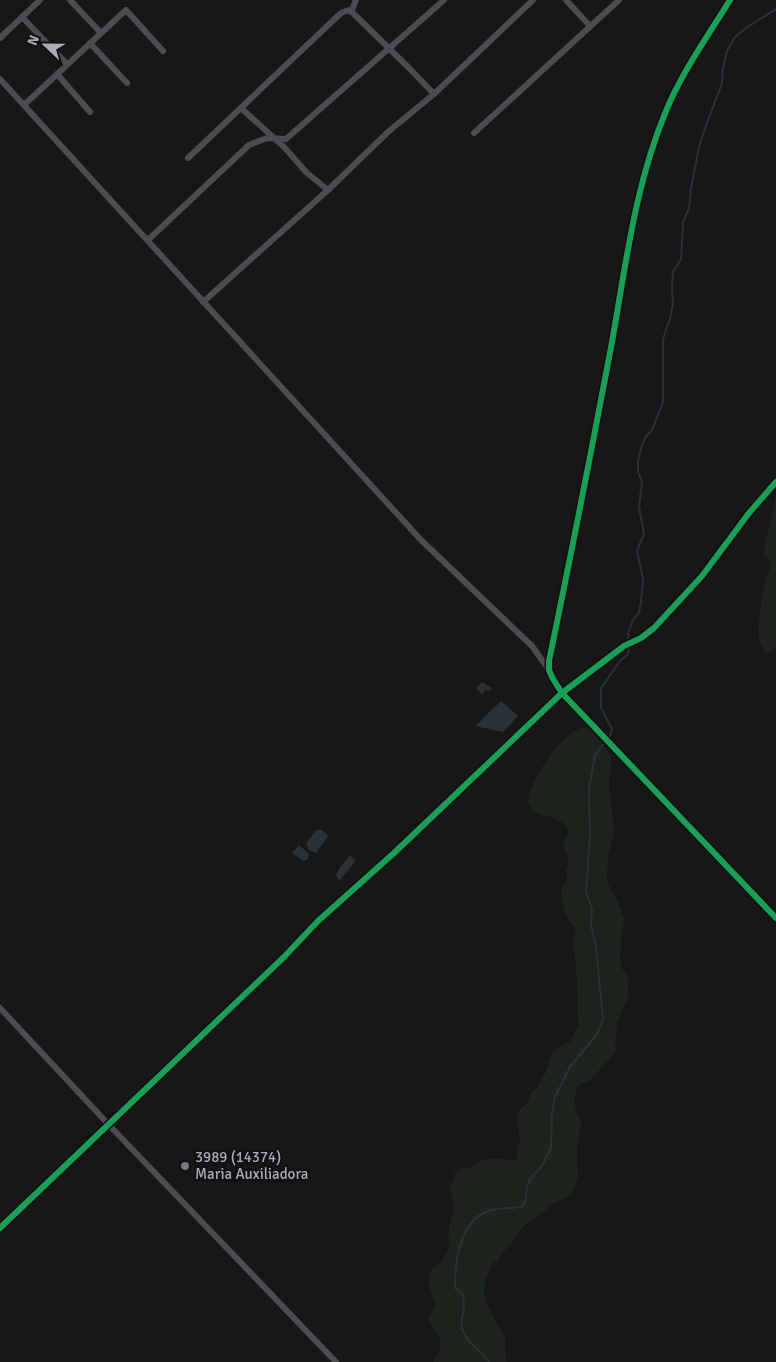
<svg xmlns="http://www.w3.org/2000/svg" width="776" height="1362" viewBox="0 0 776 1362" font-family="Signika,sans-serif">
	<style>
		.green { fill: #1d241e }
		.water { fill: #2a3239 }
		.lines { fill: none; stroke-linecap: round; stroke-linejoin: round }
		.stream { stroke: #2a3239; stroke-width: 2 }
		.street { stroke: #4b4c50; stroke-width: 6 }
		.cycleway-casing { stroke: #111113; stroke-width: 9 }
		.cycleway { stroke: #1a9f57; stroke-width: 6 }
		.poi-dot { fill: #757880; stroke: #111113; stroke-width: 2 }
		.labels { text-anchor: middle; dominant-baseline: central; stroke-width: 5; stroke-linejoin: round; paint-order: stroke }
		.poi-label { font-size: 15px; fill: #a8adb8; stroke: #111113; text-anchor: start }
	</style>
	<rect width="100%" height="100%" fill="#171717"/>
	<!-- green -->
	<g class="green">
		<polygon points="776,495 776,648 767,654 760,644 758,632 762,594 771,563 763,555"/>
		<path d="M 586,727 L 596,736 L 612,757 L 609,784 L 614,829 L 613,838 L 608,855 L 607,882 L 618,902 L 624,920 L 621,937 L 620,963 L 624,972 L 629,979 L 628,996 L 617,1022 L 615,1053 L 590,1080 L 578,1085 L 574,1098 L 576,1112 L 581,1122 L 577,1150 L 578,1179 L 575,1187 L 567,1197 L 554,1203 L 523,1227 L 512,1243 L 502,1253 L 498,1261 L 493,1263 L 485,1282 L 484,1294 L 488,1307 L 505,1338 L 506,1362 L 433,1362 C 448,1340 438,1338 428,1318 L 436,1306 L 428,1283 L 431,1270 L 441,1263 L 447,1253 L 450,1240 L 448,1236 L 449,1229 L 455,1206 L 450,1188 L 456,1171 L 460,1168 L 469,1168 L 485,1159 L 499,1158 L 512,1161 L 516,1159 L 520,1140 L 516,1116 L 522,1107 L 526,1105 L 532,1091 L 536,1089 L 546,1072 L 553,1050 L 570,1042 L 578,1025 L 577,978 L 573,941 L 576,928 L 567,918 L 561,897 L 562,888 L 567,880 L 566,870 L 569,861 L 563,844 L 569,832 C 563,816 544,818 532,810 L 528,802 C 529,781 564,728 586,727 Z"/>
	</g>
	<!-- water -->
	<g class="water">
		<polygon points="482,682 492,688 491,690 485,691 482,695 476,688"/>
		<polygon points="501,701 518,716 503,732 475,726"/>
		<polygon points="316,830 322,830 328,836 316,853 309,850 306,844"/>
		<polygon points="299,845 309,854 308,859 304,861 292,853"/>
		<polygon points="350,856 355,859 355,862 340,880 338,879 336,875 340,867"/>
	</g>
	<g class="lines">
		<!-- stream -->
		<path class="stream" d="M 489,1362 C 482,1350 466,1343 462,1329 C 460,1321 464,1313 464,1305 C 464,1301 463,1297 462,1293 L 455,1288 C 455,1261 459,1218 492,1210 C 502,1208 512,1209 523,1206 L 526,1198 L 527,1187 L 530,1179 L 542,1166 L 551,1148 L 552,1113 L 555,1097 L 570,1067 L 597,1034 L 603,1019 L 596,947 L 591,924 L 592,909 L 586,892 L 590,836 L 589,789 L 595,755 L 610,736 L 612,729 L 601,708 L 601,688 L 620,661 L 627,655 L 629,651 L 628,633 L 633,620 L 639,613 L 641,601 L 643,579 L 637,551 L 644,534 L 639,507 L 642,482 L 638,472 L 638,461 L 641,448 L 645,438 L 652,430 L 663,402 L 663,339 L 670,319 L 673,303 L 672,289 L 673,272 L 681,259 L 683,223 L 689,208 L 691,188 L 699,147 L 704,131 L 722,83 L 723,68 L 727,51 L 735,37 L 746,28 L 776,9"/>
		<!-- street -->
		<g class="street">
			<polyline points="70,0 101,33"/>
			<polyline points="566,0 590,26"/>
			<path d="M 730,0 C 708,36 682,72 666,111 C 635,185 626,264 612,342 C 592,448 571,555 549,661 L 549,670 L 553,679 L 562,693 L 776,918"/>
			<polyline points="351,12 356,0"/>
			<polyline points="22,17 67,64"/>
			<polyline points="0,38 40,0"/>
			<polyline points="90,43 127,83"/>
			<polyline points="57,74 90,112"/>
			<polyline points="0,79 421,540 532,646 549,670"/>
			<polyline points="24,105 126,10 163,51"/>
			<polyline points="241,108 284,147 307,173 328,190"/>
			<polyline points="474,133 619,0"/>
			<polyline points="188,158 341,13 349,10 354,14 409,68 434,94"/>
			<polyline points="148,240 249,145 267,138 286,139 444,0"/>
			<polyline points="203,302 328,190 389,131 434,94 533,0"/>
			<polyline points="0,1008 109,1125 336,1362"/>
			<polyline points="0,1228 284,957 318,921 394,853 562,693 624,646 641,638 654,628 702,576 749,513 776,482"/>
		</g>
		<defs>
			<g id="cycleway">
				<path d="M 730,0 C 708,36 682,72 666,111 C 635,185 626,264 612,342 C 592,448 571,555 549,661 L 549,670 L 553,679 L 562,693 L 776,918"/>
				<polyline points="0,1228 284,957 318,921 394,853 562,693 624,646 641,638 654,628 702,576 749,513 776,482"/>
			</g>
		</defs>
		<!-- cycleway casing -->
		<use href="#cycleway" class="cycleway-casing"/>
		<!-- cycleway -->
		<use href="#cycleway" class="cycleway"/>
	</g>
	<!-- markers -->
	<circle class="poi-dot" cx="185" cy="1166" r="5"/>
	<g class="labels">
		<!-- poi labels -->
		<g class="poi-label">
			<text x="195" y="1157">3989 (14374)<tspan x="195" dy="17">Maria Auxiliadora</tspan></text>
		</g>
	</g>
	<!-- north arrow -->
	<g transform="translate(45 45) rotate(292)" stroke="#111113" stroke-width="4" paint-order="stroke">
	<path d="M0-4L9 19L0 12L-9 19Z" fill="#a8adb8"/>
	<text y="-8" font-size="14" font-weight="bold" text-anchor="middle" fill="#a8adb8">N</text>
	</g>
</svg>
